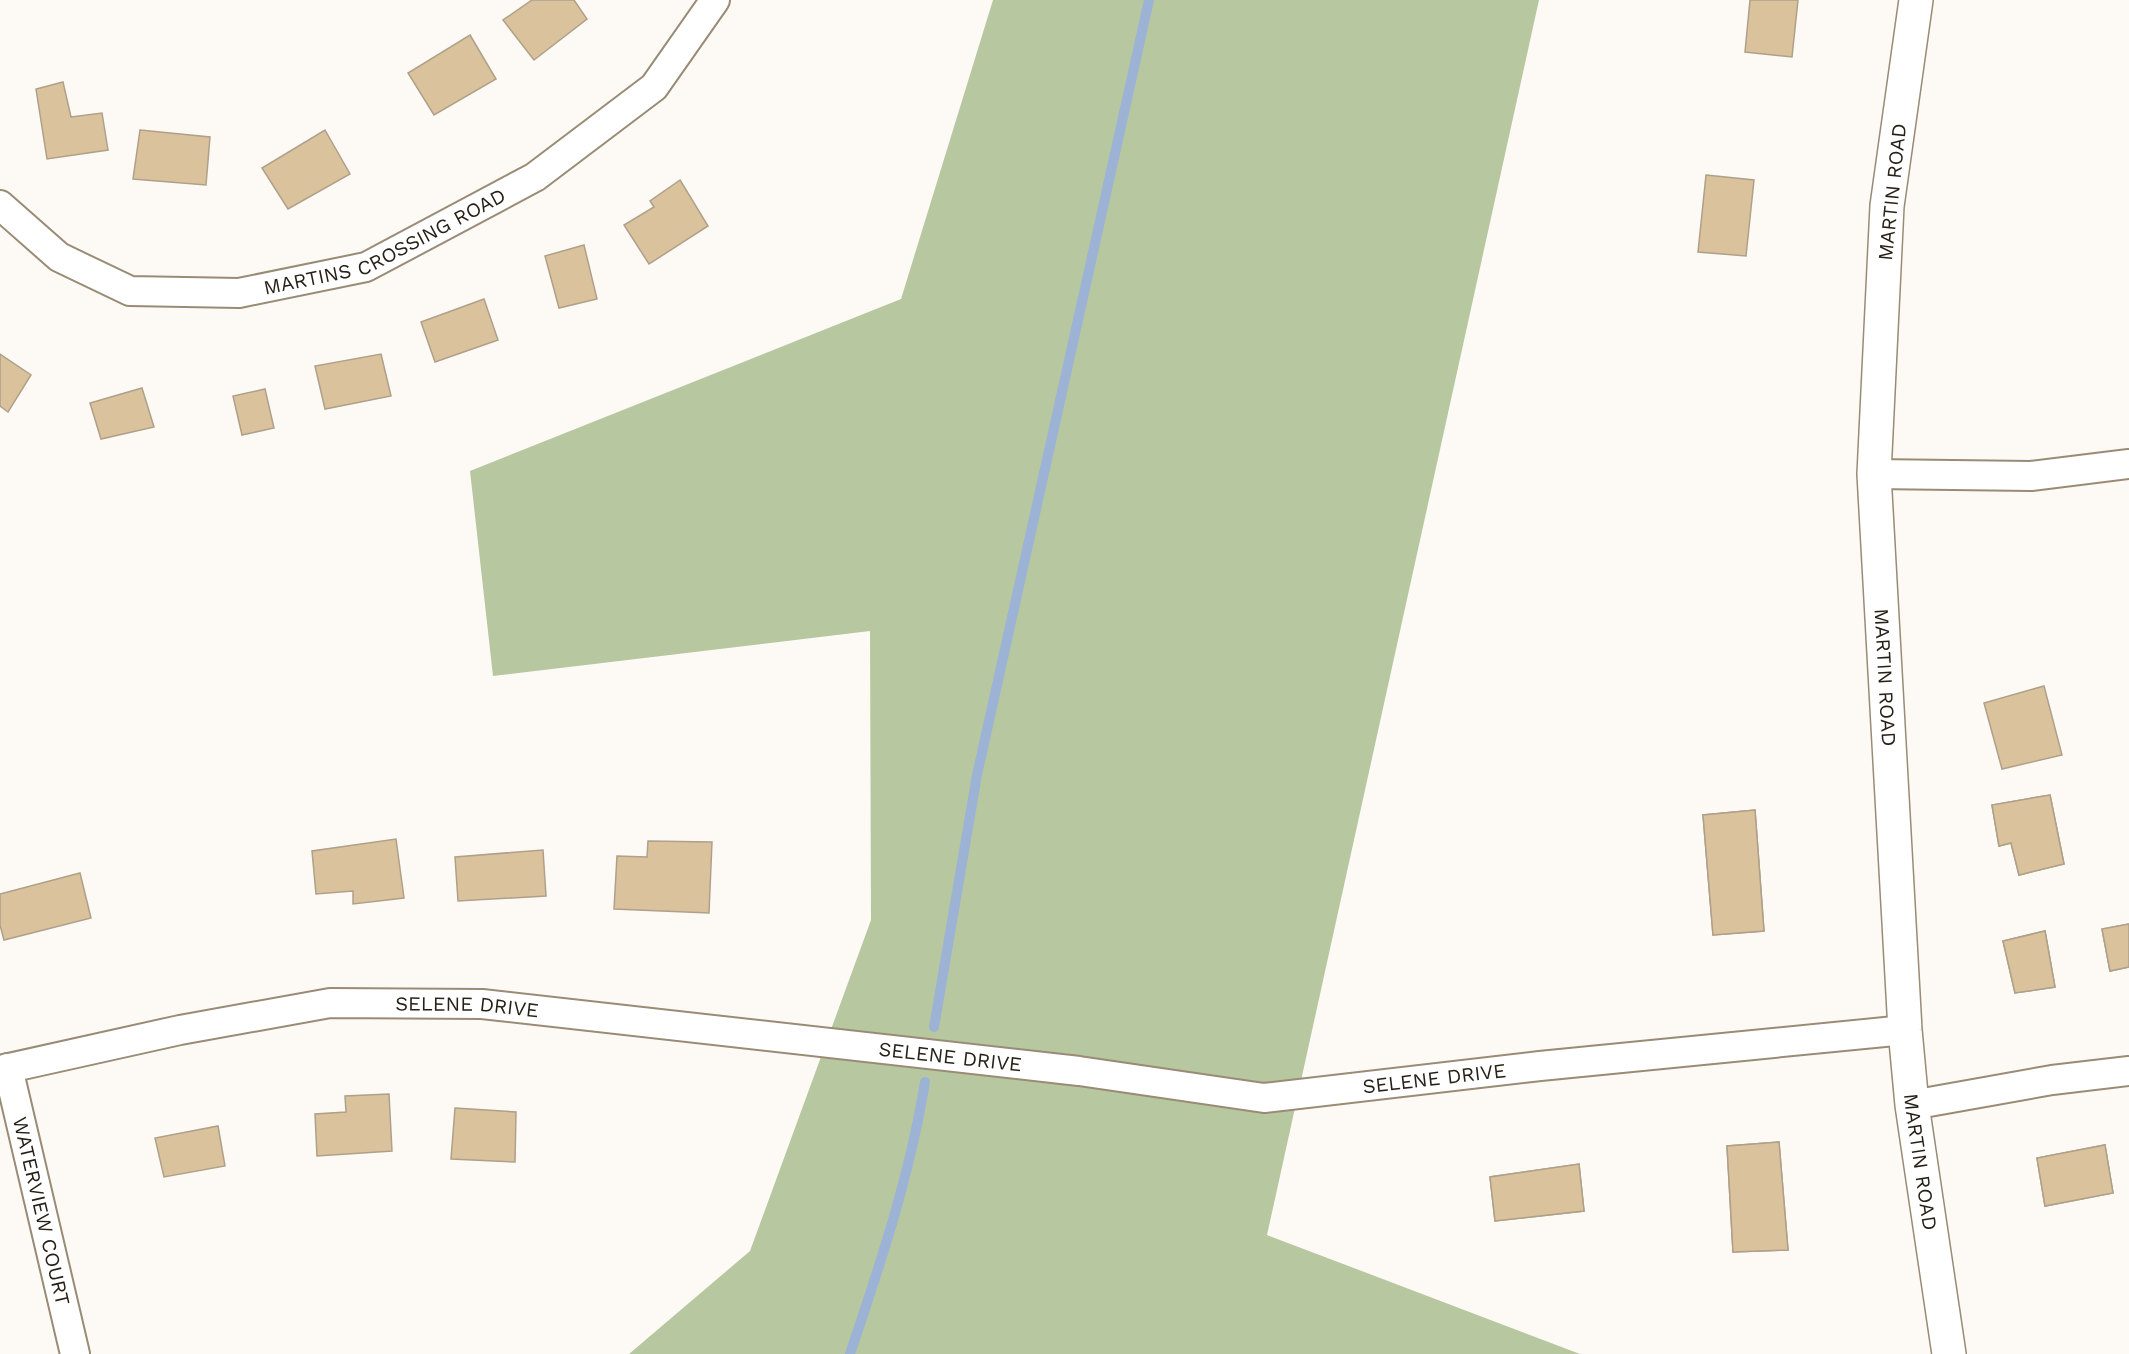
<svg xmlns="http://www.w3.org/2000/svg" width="2129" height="1354" viewBox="0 0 2129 1354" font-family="'Work Sans',sans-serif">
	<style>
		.forest { fill: #b7c7a0 }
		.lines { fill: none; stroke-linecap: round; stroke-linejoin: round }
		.stream { stroke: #9cb3d6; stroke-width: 10 }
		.building { fill: #dac29d; stroke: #afa089; stroke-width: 1.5 }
		.minor-casing { stroke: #998b75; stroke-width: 32 }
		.tertiary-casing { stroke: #998b75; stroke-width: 36 }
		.minor { stroke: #fff; stroke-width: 28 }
		.tertiary { stroke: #fff; stroke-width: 33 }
		.labels { text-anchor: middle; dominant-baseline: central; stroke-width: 4.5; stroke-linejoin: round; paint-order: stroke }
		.street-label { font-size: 20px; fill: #262017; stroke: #fff }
	</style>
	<rect width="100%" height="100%" fill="#fdfaf5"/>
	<!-- forest -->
	<polygon class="forest" points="993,0 1539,0 1267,1235 1580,1354 629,1354 750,1251 871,920 870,631 493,676 470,471 901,299"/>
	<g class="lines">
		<!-- stream -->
		<g class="stream">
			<polyline points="934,1027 977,775 1149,0"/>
			<path d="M 850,1354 C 880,1265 910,1175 925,1082"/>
		</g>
	</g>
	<!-- building -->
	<g class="building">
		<polygon points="532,0 574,0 587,19 534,60 503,20"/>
		<polygon points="1750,0 1798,0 1792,57 1745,52"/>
		<polygon points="470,35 496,79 434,115 408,73"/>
		<polygon points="63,82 71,117 102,113 108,150 47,159 36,89"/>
		<polygon points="140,130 210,137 206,185 133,179"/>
		<polygon points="325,130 350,174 288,209 262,168"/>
		<polygon points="1706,175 1754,180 1746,256 1698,252"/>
		<polygon points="680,180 708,226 649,264 624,225 654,207 650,201"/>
		<polygon points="584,245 597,299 559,308 545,256"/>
		<polygon points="484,299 498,340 435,362 421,322"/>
		<polygon points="0,354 31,375 8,412 0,406"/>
		<polygon points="381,354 391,396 325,409 315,366"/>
		<polygon points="142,388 154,427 101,439 90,403"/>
		<polygon points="265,389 274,428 242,435 233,396"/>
		<polygon points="2044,686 2062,755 2002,769 1984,703"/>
		<polygon points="2050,795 2064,864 2019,875 2011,843 1999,846 1992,805"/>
		<polygon points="2050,795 2064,864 2019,875 2011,843 1999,846 1992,805"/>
		<polygon points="1755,810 1764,931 1713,935 1703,815"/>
		<polygon points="1755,810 1764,931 1713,935 1703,815"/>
		<polygon points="396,839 404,898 353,904 353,891 316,894 312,851"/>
		<polygon points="648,841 712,842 709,913 614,909 617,856 647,857"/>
		<polygon points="543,850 546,896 458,901 455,857"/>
		<polygon points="80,873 91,918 4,940 0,925 0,894"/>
		<polygon points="2129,924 2129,967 2110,971 2102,929"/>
		<polygon points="2129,924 2129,967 2110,971 2102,929"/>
		<polygon points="2045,931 2055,987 2015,993 2003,941"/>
		<polygon points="2045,931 2055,987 2015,993 2003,941"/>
		<polygon points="389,1094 392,1151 317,1156 315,1114 346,1112 345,1096"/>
		<polygon points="455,1108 516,1112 515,1162 451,1159"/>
		<polygon points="218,1126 225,1166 164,1177 155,1138"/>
		<polygon points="1779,1142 1788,1250 1733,1252 1727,1146"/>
		<polygon points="1779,1142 1788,1250 1733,1252 1727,1146"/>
		<polygon points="2105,1145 2113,1193 2045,1206 2037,1158"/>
		<polygon points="2105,1145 2113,1193 2045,1206 2037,1158"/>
		<polygon points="1579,1164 1584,1211 1495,1221 1490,1177"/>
		<polygon points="1579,1164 1584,1211 1495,1221 1490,1177"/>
	</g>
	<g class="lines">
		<defs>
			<g id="minor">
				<path id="s1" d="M 0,205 L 59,257 L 130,291 L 239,293 L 366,267 L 535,177 L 654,87 L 715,0"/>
				<polyline points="1874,474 2031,476 2129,464"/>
				<path id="s2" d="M 8,1068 L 75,1354"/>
				<path id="s3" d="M 0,1070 L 180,1030 L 330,1003 L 482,1004 L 1079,1071 L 1264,1098 L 1540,1066 L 1905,1030"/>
				<polyline points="1912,1105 2052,1080 2129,1071"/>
			</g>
			<g id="tertiary">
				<path id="s4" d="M 1916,0 L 1887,206 L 1874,474 L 1905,1030 L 1912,1105 L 1949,1354"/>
			</g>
		</defs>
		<!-- minor casing -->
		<use href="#minor" class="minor-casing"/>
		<!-- tertiary casing -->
		<use href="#tertiary" class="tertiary-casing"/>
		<!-- minor -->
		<use href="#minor" class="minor"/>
		<!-- tertiary -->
		<use href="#tertiary" class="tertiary"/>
	</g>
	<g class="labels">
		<!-- street labels -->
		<g class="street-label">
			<text transform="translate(1892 192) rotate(-84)">MARTIN ROAD</text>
			<text stroke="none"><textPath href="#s1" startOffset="422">MARTINS CROSSING ROAD</textPath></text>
			<text stroke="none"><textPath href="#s4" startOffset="680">MARTIN ROAD</textPath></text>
			<text stroke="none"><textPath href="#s3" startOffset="474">SELENE DRIVE</textPath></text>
			<text stroke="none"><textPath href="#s3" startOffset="960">SELENE DRIVE</textPath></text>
			<text stroke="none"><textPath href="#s3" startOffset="1448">SELENE DRIVE</textPath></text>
			<text stroke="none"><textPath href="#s4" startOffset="1166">MARTIN ROAD</textPath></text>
			<text stroke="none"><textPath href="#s2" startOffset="147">WATERVIEW COURT</textPath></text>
		</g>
	</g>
</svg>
